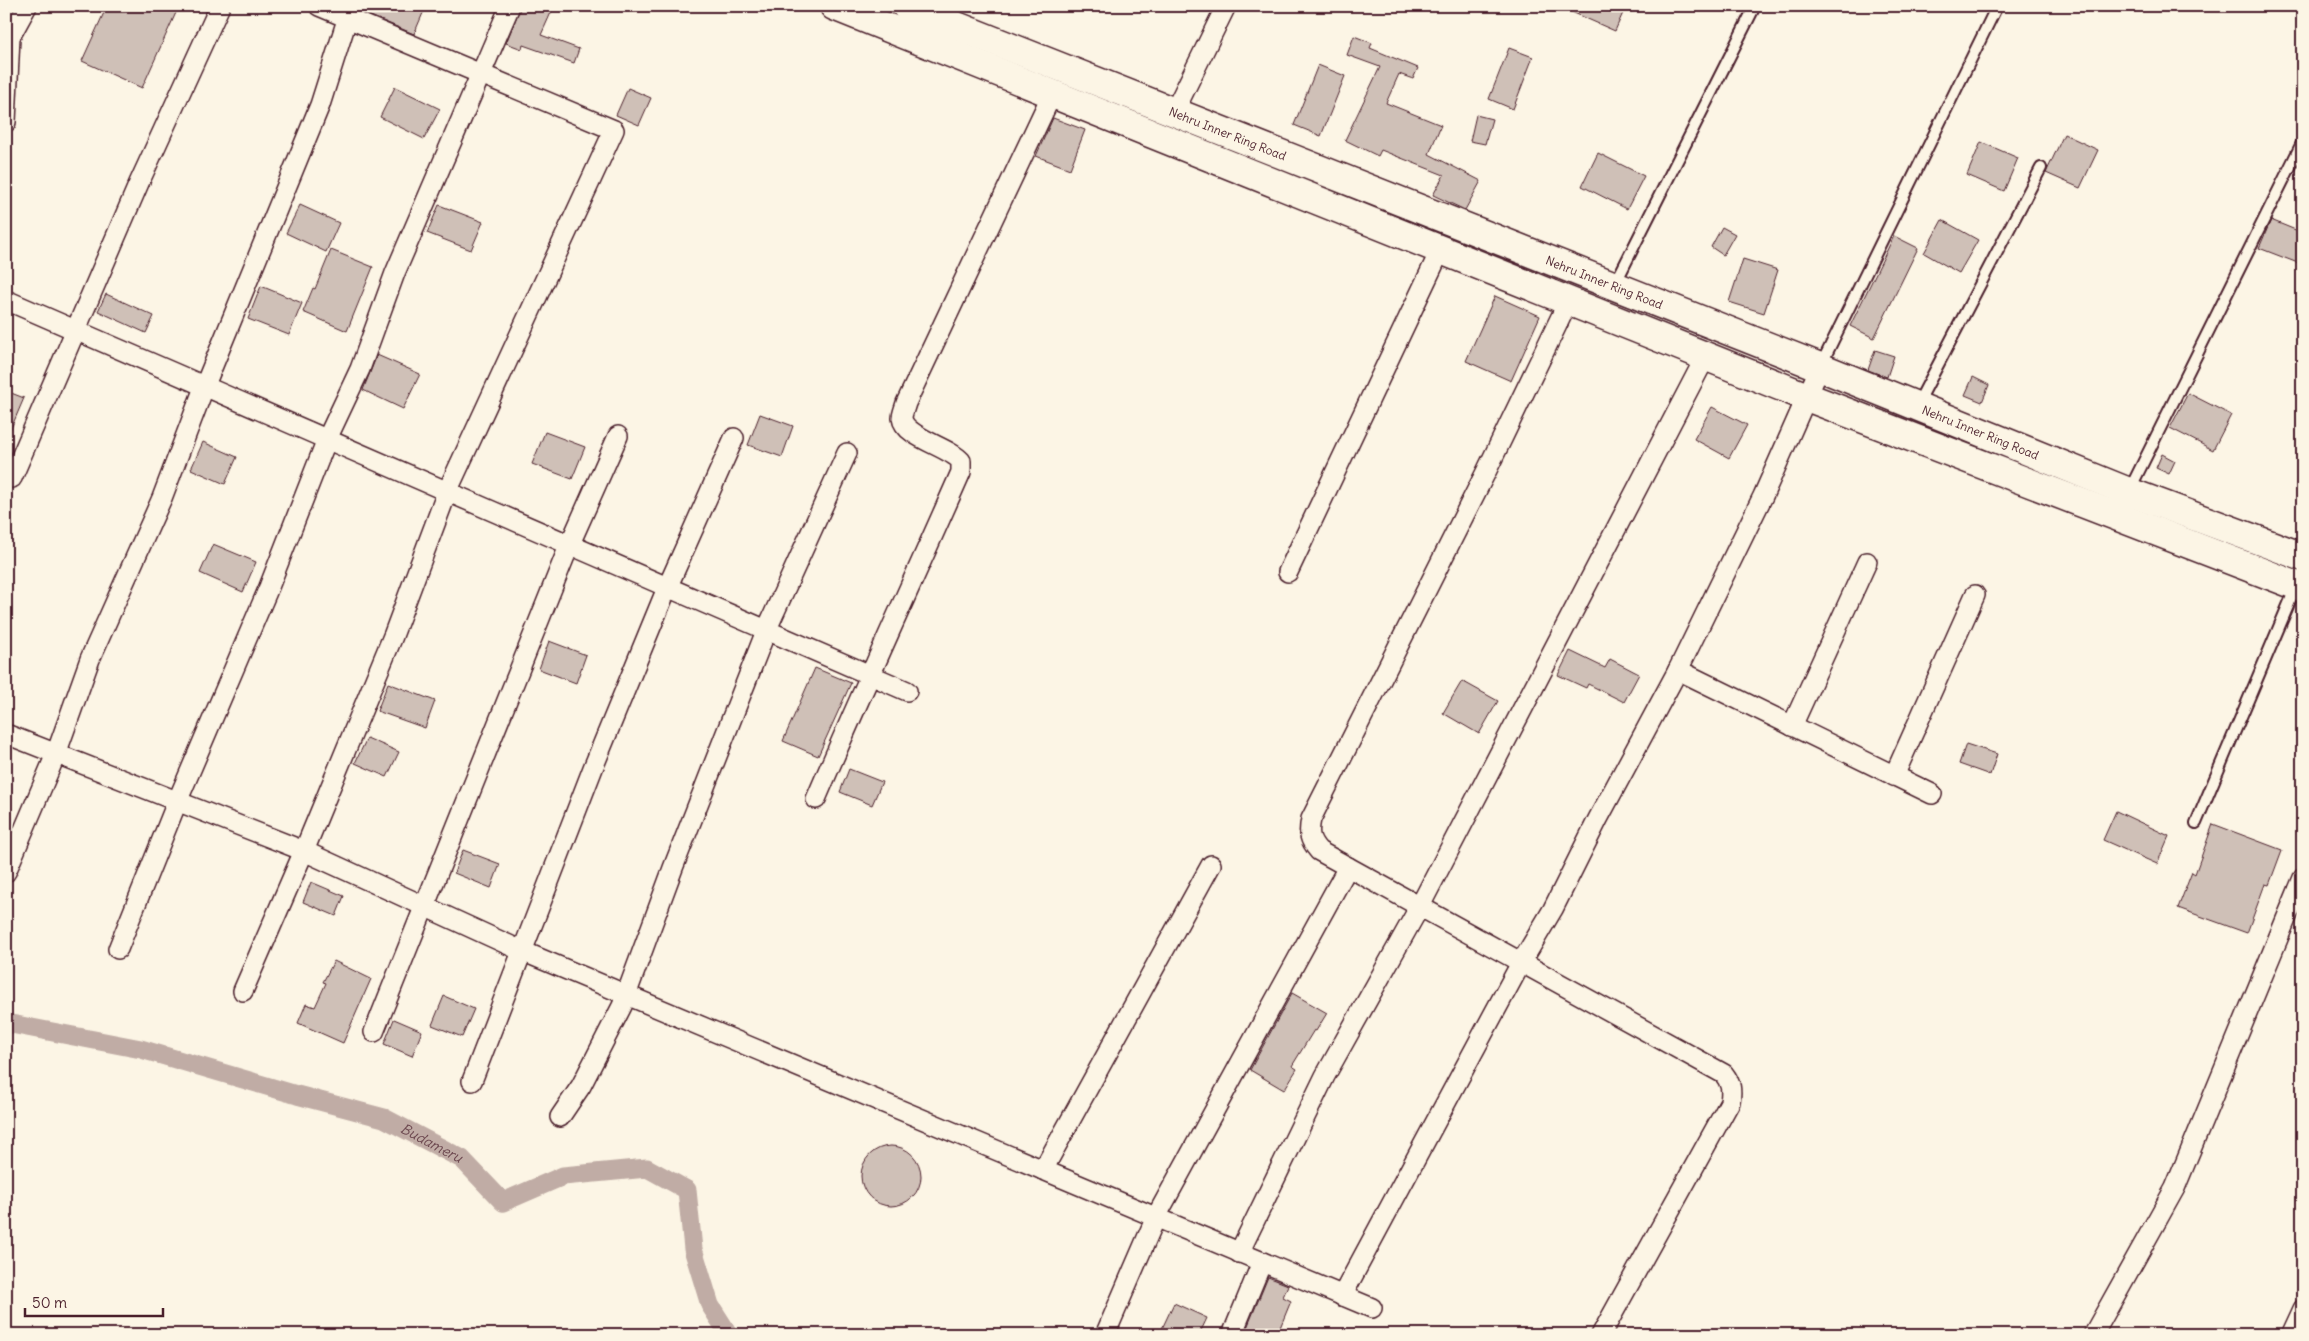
<svg xmlns="http://www.w3.org/2000/svg" width="2309" height="1341" viewBox="0 0 2309 1341" font-family="Delius,sans-serif">
	<style>
		.lines { fill: none; stroke-linecap: round; stroke-linejoin: round }
		.canal { stroke: #c0aca5; stroke-width: 19 }
		.building { fill: #cfc0b7; stroke: #4a1f2b }
		.service-casing { stroke: #4a1f2b; stroke-width: 14 }
		.minor-casing { stroke: #4a1f2b; stroke-width: 22 }
		.primary-casing { stroke: #4a1f2b; stroke-width: 31 }
		.service { stroke: #fcf5e5; stroke-width: 10 }
		.minor { stroke: #fcf5e5; stroke-width: 19 }
		.primary { stroke: #fcf5e5; stroke-width: 28 }
		.labels { text-anchor: middle; dominant-baseline: central; stroke-width: 4.5; stroke-linejoin: round; paint-order: stroke }
		.street-label { font-size: 12px; fill: #4a1f2b; stroke: #fcf5e5 }
		.water-label { font-size: 14px; font-style: italic; fill: #6d4950; stroke: #fcf5e5 }
	</style>
	<rect width="100%" height="100%" fill="#fcf5e5"/>
	<filter id="ink" filterUnits="userSpaceOnUse"><feTurbulence type="fractalNoise" baseFrequency=".02" numOctaves="2"/><feDisplacementMap in="SourceGraphic" scale="10" xChannelSelector="R" yChannelSelector="G"/><feConvolveMatrix kernelMatrix="1 2 1 2 8 2 1 2 1" color-interpolation-filters="sRGB"/></filter>
	<g filter="url(#ink)">
		<g class="lines">
			<!-- canal -->
			<path class="canal" id="s1" d="M 6,1023 L 141,1049 L 297,1095 L 384,1118 L 462,1159 L 503,1202 L 563,1176 L 647,1168 L 687,1190 L 693,1249 L 710,1305 L 729,1335"/>
		</g>
		<!-- building -->
		<g class="building">
			<polygon points="107,6 179,6 142,88 82,61"/>
			<polygon points="362,6 426,6 414,34 361,12"/>
			<polygon points="521,6 554,6 541,35 579,49 574,63 523,45 522,49 506,43"/>
			<polygon points="1558,6 1626,6 1615,31"/>
			<polygon points="1354,36 1372,43 1370,48 1418,68 1413,79 1399,74 1386,103 1441,125 1429,154 1481,181 1465,210 1433,195 1444,175 1381,150 1378,156 1345,140 1380,67 1347,55"/>
			<polygon points="1509,48 1533,57 1513,109 1489,99"/>
			<polygon points="1318,65 1345,76 1321,136 1294,125"/>
			<polygon points="395,87 440,109 424,139 380,117"/>
			<polygon points="628,88 651,98 639,125 616,115"/>
			<polygon points="1476,115 1492,119 1485,144 1470,141"/>
			<polygon points="1053,118 1085,130 1070,169 1036,156"/>
			<polygon points="2064,134 2098,150 2080,188 2046,173"/>
			<polygon points="1981,142 2018,158 2004,191 1967,175"/>
			<polygon points="1598,153 1644,176 1627,209 1582,186"/>
			<polygon points="300,205 339,223 326,252 286,233"/>
			<polygon points="439,205 483,222 471,250 427,233"/>
			<polygon points="1942,220 1978,240 1959,273 1924,253"/>
			<polygon points="2271,220 2303,233 2303,265 2259,248"/>
			<polygon points="1722,227 1735,234 1723,255 1711,247"/>
			<polygon points="1894,236 1918,248 1874,338 1850,326"/>
			<polygon points="331,250 373,267 347,331 303,312 313,288 315,289"/>
			<polygon points="1743,259 1778,270 1764,313 1729,302"/>
			<polygon points="261,286 302,303 289,335 248,319"/>
			<polygon points="106,294 154,316 146,333 98,311"/>
			<polygon points="1495,296 1540,316 1511,381 1466,361"/>
			<polygon points="1875,350 1894,356 1887,377 1868,370"/>
			<polygon points="377,355 420,374 403,409 363,390"/>
			<polygon points="1973,377 1989,385 1982,402 1965,395"/>
			<polygon points="6,391 24,398 6,440"/>
			<polygon points="2188,393 2231,415 2213,450 2170,428"/>
			<polygon points="1712,407 1747,425 1729,458 1694,439"/>
			<polygon points="760,414 793,426 782,457 748,445"/>
			<polygon points="545,432 585,447 572,479 532,464"/>
			<polygon points="203,442 237,457 225,484 191,469"/>
			<polygon points="2162,454 2175,461 2169,474 2156,468"/>
			<polygon points="213,544 256,562 243,592 200,573"/>
			<polygon points="549,641 586,655 576,683 539,669"/>
			<polygon points="1570,651 1605,668 1610,659 1639,674 1624,702 1588,684 1586,688 1558,675"/>
			<polygon points="815,668 851,683 818,756 783,741"/>
			<polygon points="1462,681 1498,701 1479,734 1443,713"/>
			<polygon points="388,683 435,701 425,728 377,711"/>
			<polygon points="367,738 399,752 387,777 355,763"/>
			<polygon points="1966,744 1997,754 1990,775 1959,764"/>
			<polygon points="849,769 882,782 872,805 840,792"/>
			<polygon points="2116,811 2169,836 2157,864 2103,840"/>
			<polygon points="2213,824 2282,850 2269,885 2265,884 2247,933 2178,908 2192,872 2195,874"/>
			<polygon points="463,850 500,864 491,888 454,873"/>
			<polygon points="311,882 344,896 336,916 303,902"/>
			<polygon points="334,961 371,979 343,1043 298,1023 306,1004 315,1007 326,983 323,982"/>
			<polygon points="1292,993 1327,1013 1316,1031 1314,1030 1292,1066 1297,1069 1284,1090 1250,1070"/>
			<polygon points="444,996 474,1009 462,1037 432,1025"/>
			<polygon points="394,1019 422,1031 412,1056 384,1044"/>
			<circle cx="891" cy="1176" r="30"/>
			<polygon points="1268,1277 1288,1285 1283,1297 1291,1301 1277,1335 1244,1335"/>
			<polygon points="1174,1303 1207,1318 1199,1335 1159,1335"/>
		</g>
		<g class="lines">
			<defs>
				<g id="service">
					<polyline points="1615,284 1755,6"/>
					<polyline points="1820,367 1997,6"/>
					<polyline points="1917,405 2041,168"/>
					<polyline points="2129,491 2303,141"/>
					<polyline points="2196,823 2296,587"/>
				</g>
				<g id="minor">
					<polyline points="1174,112 1226,6"/>
					<polyline points="6,122 10,37 27,6"/>
					<path d="M 6,300 C 307,429 605,563 907,691"/>
					<path d="M 1569,300 L 1486,472 L 1311,819 C 1308,833 1309,840 1319,851 L 1724,1074 C 1731,1083 1732,1090 1730,1102 L 1601,1335"/>
					<polyline points="12,478 139,183 220,6"/>
					<polyline points="1288,572 1441,249"/>
					<polyline points="1678,670 1932,794"/>
					<polyline points="1792,726 1867,562"/>
					<polyline points="6,734 304,851 522,951 1372,1308"/>
					<polyline points="1894,776 1975,595"/>
					<path d="M 816,799 C 863,689 913,581 961,472 L 961,461 C 949,447 904,437 902,418 C 902,414 905,407 906,403 L 1052,94"/>
					<polyline points="6,872 56,754 90,659 162,498 205,385 320,105 351,7"/>
					<polyline points="118,949 177,802 269,587 327,439 360,369 395,273 510,6"/>
					<polyline points="243,991 304,851 393,636 447,492 614,130 319,6"/>
					<polyline points="374,1032 569,546 618,436"/>
					<polyline points="472,1081 593,768 667,588 734,438"/>
					<polyline points="560,1117 581,1086 622,1006 673,868 766,631 847,453"/>
					<polyline points="1043,1170 1211,865"/>
					<polyline points="1239,1253 1325,1076 1420,906 1706,356"/>
					<polyline points="1342,1296 1521,963 1553,909 1598,819 1678,670 1763,496 1820,367"/>
					<polyline points="1105,1335 1156,1217 1348,867"/>
					<polyline points="1232,1335 1262,1262"/>
					<polyline points="2093,1335 2175,1188 2303,878"/>
					<polyline points="2291,1335 2303,1309"/>
				</g>
				<g id="primary">
					<polyline points="834,6 1807,397 2303,588"/>
					<path id="s2" d="M 906,6 L 1820,367 L 2129,492 L 2303,557"/>
				</g>
			</defs>
			<!-- service casing -->
			<use href="#service" class="service-casing"/>
			<!-- minor casing -->
			<use href="#minor" class="minor-casing"/>
			<!-- primary casing -->
			<use href="#primary" class="primary-casing"/>
			<!-- service -->
			<use href="#service" class="service"/>
			<!-- minor -->
			<use href="#minor" class="minor"/>
			<!-- primary -->
			<use href="#primary" class="primary"/>
		</g>
	</g>
	<g class="labels">
		<!-- street labels -->
		<g class="street-label">
			<text stroke="none"><textPath href="#s2" startOffset="346">Nehru Inner Ring Road</textPath></text>
			<text stroke="none"><textPath href="#s2" startOffset="751">Nehru Inner Ring Road</textPath></text>
			<text stroke="none"><textPath href="#s2" startOffset="1156">Nehru Inner Ring Road</textPath></text>
		</g>
		<!-- water labels -->
		<g class="water-label">
			<text stroke="none"><textPath href="#s1" startOffset="444">Budameru</textPath></text>
		</g>
	</g>
	<!-- margin -->
	<rect width="2309" height="1341" fill="none" stroke="#fcf5e5" stroke-width="25"/>
	<rect x="12" y="12" width="2284" height="1316" fill="none" stroke="#4a1f2b" stroke-width="2" filter="url(#ink)"/>
	<!-- scale -->
	<path d="M25 1308v8h138v-8" fill="none" stroke="#4a1f2b" stroke-width="2.5"/>
	<text x="32" y="1308" font-size="15" fill="#4a1f2b" stroke="#fcf5e5" stroke-width="4" paint-order="stroke">50 m</text>
</svg>
